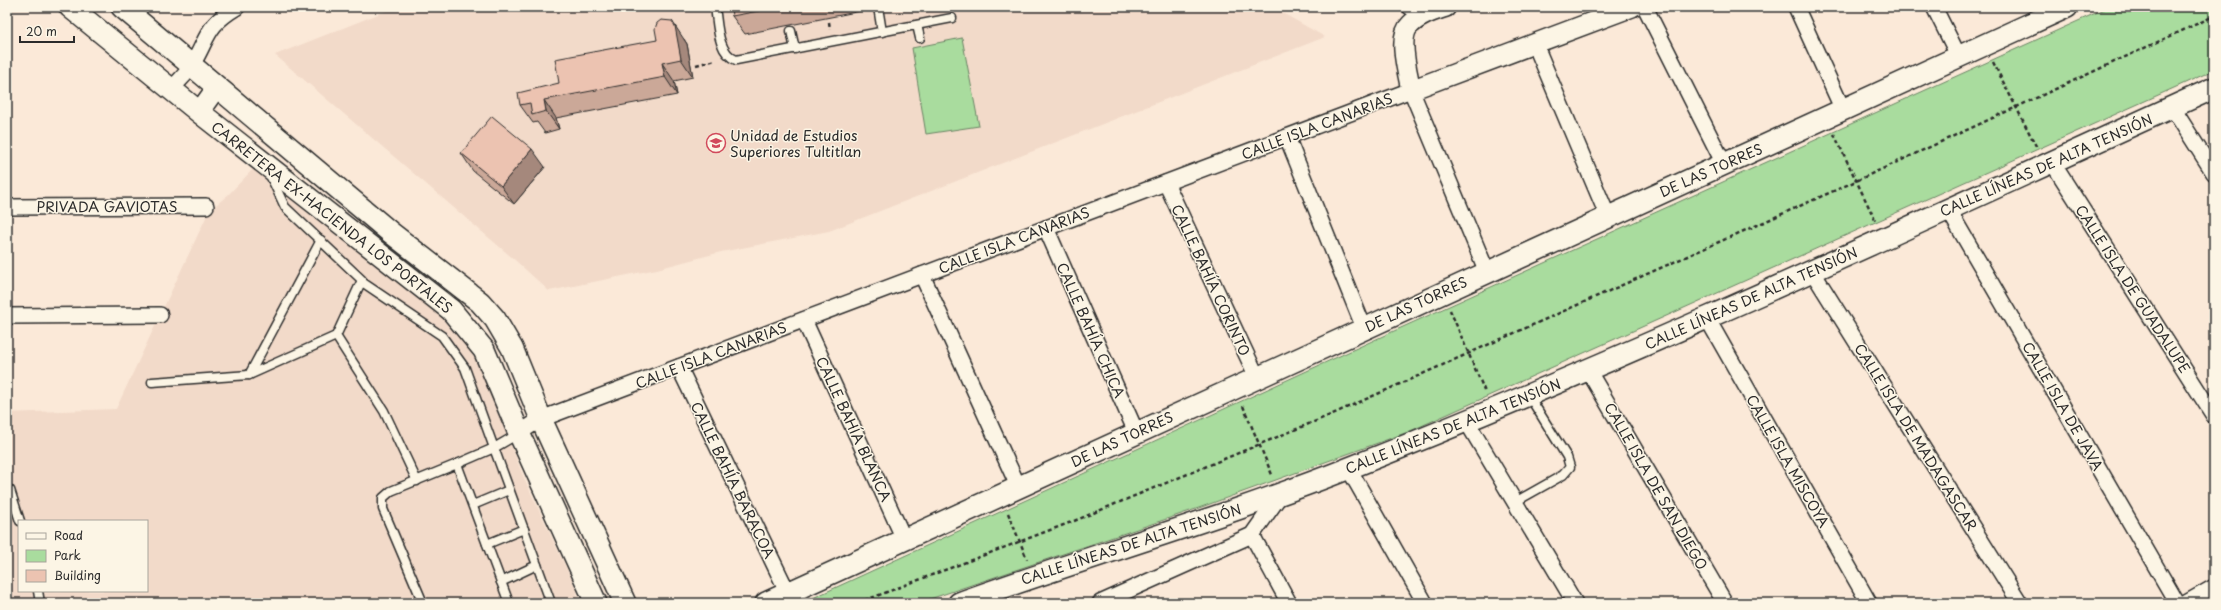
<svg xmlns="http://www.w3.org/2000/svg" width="2221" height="610" viewBox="0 0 2221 610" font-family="'Playpen Sans',sans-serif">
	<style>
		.built { fill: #f2dac9; fill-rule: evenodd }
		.green { fill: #a9dc9e; stroke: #6a8464 }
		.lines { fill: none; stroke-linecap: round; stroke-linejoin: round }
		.service-casing { stroke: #2b2b2b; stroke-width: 11 }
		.minor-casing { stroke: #2b2b2b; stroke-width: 18 }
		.tertiary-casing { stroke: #2b2b2b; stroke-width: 22 }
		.secondary-casing { stroke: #2b2b2b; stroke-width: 24 }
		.path { stroke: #2b2b2b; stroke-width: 2.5; stroke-dasharray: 4 3; stroke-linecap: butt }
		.service { stroke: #fcf5e5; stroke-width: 8 }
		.minor { stroke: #fcf5e5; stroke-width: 15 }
		.tertiary { stroke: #fcf5e5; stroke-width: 19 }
		.secondary { stroke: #fcf5e5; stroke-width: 21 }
		.wall { fill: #cba898; stroke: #2b2b2b }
		.shaded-wall { fill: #a5887c; stroke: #2b2b2b }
		.building { fill: #ecc3b1; stroke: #2b2b2b }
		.labels { text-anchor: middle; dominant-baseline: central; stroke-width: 3; stroke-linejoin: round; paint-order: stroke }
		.street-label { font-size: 14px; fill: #2b2b2b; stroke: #fcf5e5 }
		.poi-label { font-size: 14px; fill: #2b2b2b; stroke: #fcf5e5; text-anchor: start }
	</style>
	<rect width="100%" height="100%" fill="#fbe9d8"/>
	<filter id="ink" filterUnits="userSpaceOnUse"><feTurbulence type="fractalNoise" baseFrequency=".025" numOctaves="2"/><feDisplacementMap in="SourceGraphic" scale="8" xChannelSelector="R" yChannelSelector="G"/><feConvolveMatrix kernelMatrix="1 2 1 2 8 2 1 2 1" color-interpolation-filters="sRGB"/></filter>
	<g filter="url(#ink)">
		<!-- built -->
		<g class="built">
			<polygon points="396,7 1272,7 1325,37 829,231 721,252 657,269 549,291 515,260 275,55"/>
			<path d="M 254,168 L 407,286 L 463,334 L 483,375 L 524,478 L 577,591 L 577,603 L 7,603 L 7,413 L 116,409 L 209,211 L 229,194 ZM 19,521 L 147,521 L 147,591 L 19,591 Z"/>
		</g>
		<!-- green -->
		<g class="green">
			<polygon points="2109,7 2214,7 2214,70 1408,432 1196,509 918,603 802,603 1383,336"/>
			<polygon points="962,38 979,126 926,134 912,48"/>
		</g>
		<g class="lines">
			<defs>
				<g id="service">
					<path d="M 715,7 C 718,25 717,52 736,60 L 952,18"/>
					<polyline points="878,7 882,32"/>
					<polyline points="917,25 920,38"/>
					<polyline points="791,31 795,49"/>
					<polyline points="270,175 285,207 362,280 336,336 384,411 417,481"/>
					<polyline points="362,282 442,336 465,368 494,448 518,434"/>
					<polyline points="249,375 321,240"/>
					<polyline points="152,382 249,375 336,336"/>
					<polyline points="457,464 494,448 551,603"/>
					<polyline points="7,488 10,490 20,521"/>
					<polyline points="1515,502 1563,475 1570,467 1567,457 1529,396"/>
					<polyline points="473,505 509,490"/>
					<polyline points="487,544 524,529"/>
					<polyline points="501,582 537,565"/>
					<polyline points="38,591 40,603"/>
					<polyline points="423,603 383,509 383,498 391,491 457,464 509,603"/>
				</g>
				<g id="minor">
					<polyline points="1410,7 1425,15"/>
					<polyline points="1645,7 1724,164"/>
					<polyline points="1796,7 1843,110"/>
					<polyline points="1934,7 1959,57"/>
					<polyline points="1535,44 1608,217"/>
					<path d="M 172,89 C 178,81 187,74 192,65 C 209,37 205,26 237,7"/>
					<polyline points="2172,107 2214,173"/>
					<polyline points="1287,137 1364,328"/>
					<polyline points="2052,162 2214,416"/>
					<polyline points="1166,183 1257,377"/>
					<polyline points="7,207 206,206"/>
					<polyline points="1948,209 2177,603"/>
					<polyline points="1046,228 1136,432"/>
					<polyline points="1812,271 2020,603"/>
					<polyline points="922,275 1018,486"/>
					<polyline points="7,316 160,315"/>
					<polyline points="1707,318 1869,603"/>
					<polyline points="804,320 904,539"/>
					<polyline points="679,367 788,593"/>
					<polyline points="1588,370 1725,603"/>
					<polyline points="1467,422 1575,603"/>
					<polyline points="519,433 541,419 1411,90 1487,272"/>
					<polyline points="1349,469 1425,603"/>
					<polyline points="1252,535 1289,603"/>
					<polyline points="1100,603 1252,535 1281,494"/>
					<polyline points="2186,603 2214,587"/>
				</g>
				<g id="tertiary">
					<path d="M 1446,7 C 1434,11 1420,15 1410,25 C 1397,37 1408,74 1411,90 L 1632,7"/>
					<polyline points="199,112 217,87"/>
				</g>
				<g id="secondary">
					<polyline points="70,7 199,112 451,310 484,350 519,433 596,603"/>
					<polyline points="122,7 390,232 480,302 495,319 512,348 541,419 625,603"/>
					<polyline points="766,603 2067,7"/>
					<path d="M 959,603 C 1089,556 1223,518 1352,467 C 1644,352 1928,218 2214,88"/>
				</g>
			</defs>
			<!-- service casing -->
			<use href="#service" class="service-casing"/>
			<!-- minor casing -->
			<use href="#minor" class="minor-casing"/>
			<!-- tertiary casing -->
			<use href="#tertiary" class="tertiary-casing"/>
			<!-- secondary casing -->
			<use href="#secondary" class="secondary-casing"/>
			<!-- path -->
			<g class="path">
				<polyline points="829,22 830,29"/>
				<polyline points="1993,62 2037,148"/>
				<polyline points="696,65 716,60"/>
				<polyline points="1834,134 1876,222"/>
				<polyline points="1450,310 1485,392"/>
				<polyline points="1243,406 1273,477"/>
				<polyline points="1008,513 1027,559"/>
				<polyline points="858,603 1074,521 1328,416 1856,181 2214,16"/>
			</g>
			<!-- service -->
			<use href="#service" class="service"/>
			<!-- minor -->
			<use href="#minor" class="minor"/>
			<!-- tertiary -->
			<use href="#tertiary" class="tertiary"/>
			<!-- secondary -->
			<use href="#secondary" class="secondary"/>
		</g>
		<!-- wall -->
		<g class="wall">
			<polygon points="731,7 860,7 861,11 745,34 732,16"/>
			<polygon points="684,39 687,44 693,77 674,81 677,95 556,118 559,129 545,133 537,122 533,123 520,105 559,83 657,40"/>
			<polygon points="461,153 545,167 514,204 473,171"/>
		</g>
		<!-- shaded-wall -->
		<g class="shaded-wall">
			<polygon points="672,21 687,44 693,77 681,59"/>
			<polygon points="662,63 674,81 677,95 665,77"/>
			<polygon points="544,100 556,118 559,129 546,111"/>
			<polygon points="532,149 545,167 514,204 501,186"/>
		</g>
		<!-- building -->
		<g class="building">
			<polygon points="731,7 780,7 732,16"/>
			<polygon points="661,20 672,21 675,26 681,59 662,63 665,77 544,100 546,111 532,115 530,103 520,105 518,93 559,83 555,59 657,40 655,29 657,23"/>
			<polygon points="492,116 532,149 501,186 461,153"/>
		</g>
	</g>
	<!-- icons -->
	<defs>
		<symbol id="university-ring" viewBox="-11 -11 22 22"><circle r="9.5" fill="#fcf5e5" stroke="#d1495b" stroke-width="1.5"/><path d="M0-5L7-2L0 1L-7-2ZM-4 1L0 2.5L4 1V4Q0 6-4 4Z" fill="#d1495b"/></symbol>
	</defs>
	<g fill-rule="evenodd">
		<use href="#university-ring" x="705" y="132" width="22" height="22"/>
	</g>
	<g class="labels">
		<!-- street labels -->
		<g class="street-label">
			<text transform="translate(1317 126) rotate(-21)">CALLE ISLA CANARIAS</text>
			<text transform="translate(2046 165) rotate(-24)">CALLE LÍNEAS DE ALTA TENSIÓN</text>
			<text transform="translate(1711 170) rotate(-24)">DE LAS TORRES</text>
			<text x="107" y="206">PRIVADA GAVIOTAS</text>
			<text transform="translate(332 217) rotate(38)">CARRETERA EX-HACIENDA LOS PORTALES</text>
			<text transform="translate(1014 240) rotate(-21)">CALLE ISLA CANARIAS</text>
			<text transform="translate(1211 280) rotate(65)">CALLE BAHÍA CORINTO</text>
			<text transform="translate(2133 289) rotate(57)">CALLE ISLA DE GUADALUPE</text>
			<text transform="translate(1751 298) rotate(-24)">CALLE LÍNEAS DE ALTA TENSIÓN</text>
			<text transform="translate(1416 304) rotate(-25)">DE LAS TORRES</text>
			<text transform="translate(1091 330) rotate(66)">CALLE BAHÍA CHICA</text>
			<text transform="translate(711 355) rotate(-21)">CALLE ISLA CANARIAS</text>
			<text transform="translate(2063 406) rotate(60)">CALLE ISLA DE JAVA</text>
			<text transform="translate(1453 426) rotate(-22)">CALLE LÍNEAS DE ALTA TENSIÓN</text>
			<text transform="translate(854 429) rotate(65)">CALLE BAHÍA BLANCA</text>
			<text transform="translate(1916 437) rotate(58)">CALLE ISLA DE MADAGASCAR</text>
			<text transform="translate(1122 439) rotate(-25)">DE LAS TORRES</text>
			<text transform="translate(1788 461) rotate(60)">CALLE ISLA MISCOYA</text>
			<text transform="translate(733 480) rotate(64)">CALLE BAHÍA BARACOA</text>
			<text transform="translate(1656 486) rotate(60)">CALLE ISLA DE SAN DIEGO</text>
			<text transform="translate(1131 544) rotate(-18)">CALLE LÍNEAS DE ALTA TENSIÓN</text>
		</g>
		<!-- poi labels -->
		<g class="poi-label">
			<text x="730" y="135">Unidad de Estudios<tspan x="730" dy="16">Superiores Tultitlan</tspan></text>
		</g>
	</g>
	<!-- margin -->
	<rect width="2221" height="610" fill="none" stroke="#fcf5e5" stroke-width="24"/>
	<rect x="12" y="12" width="2197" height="586" fill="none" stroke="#2b2b2b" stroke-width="1.5" filter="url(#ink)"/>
	<!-- legend -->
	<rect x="18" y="520" width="130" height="72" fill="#fcf5e5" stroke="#a8a49b"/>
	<rect x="26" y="533" width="20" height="6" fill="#fcf5e5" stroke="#a8a49b"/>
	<text x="54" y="540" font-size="12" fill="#2b2b2b">Road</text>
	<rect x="26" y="550" width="20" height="12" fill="#a9dc9e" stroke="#a8a49b"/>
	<text x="54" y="560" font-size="12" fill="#2b2b2b">Park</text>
	<rect x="26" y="570" width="20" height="12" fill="#ecc3b1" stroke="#a8a49b"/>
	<text x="54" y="580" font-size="12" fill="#2b2b2b">Building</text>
	<!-- scale -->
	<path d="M20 36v6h54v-6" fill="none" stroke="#2b2b2b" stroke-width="2"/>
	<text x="26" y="36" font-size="12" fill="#2b2b2b" stroke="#fcf5e5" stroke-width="3" paint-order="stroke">20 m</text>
</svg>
